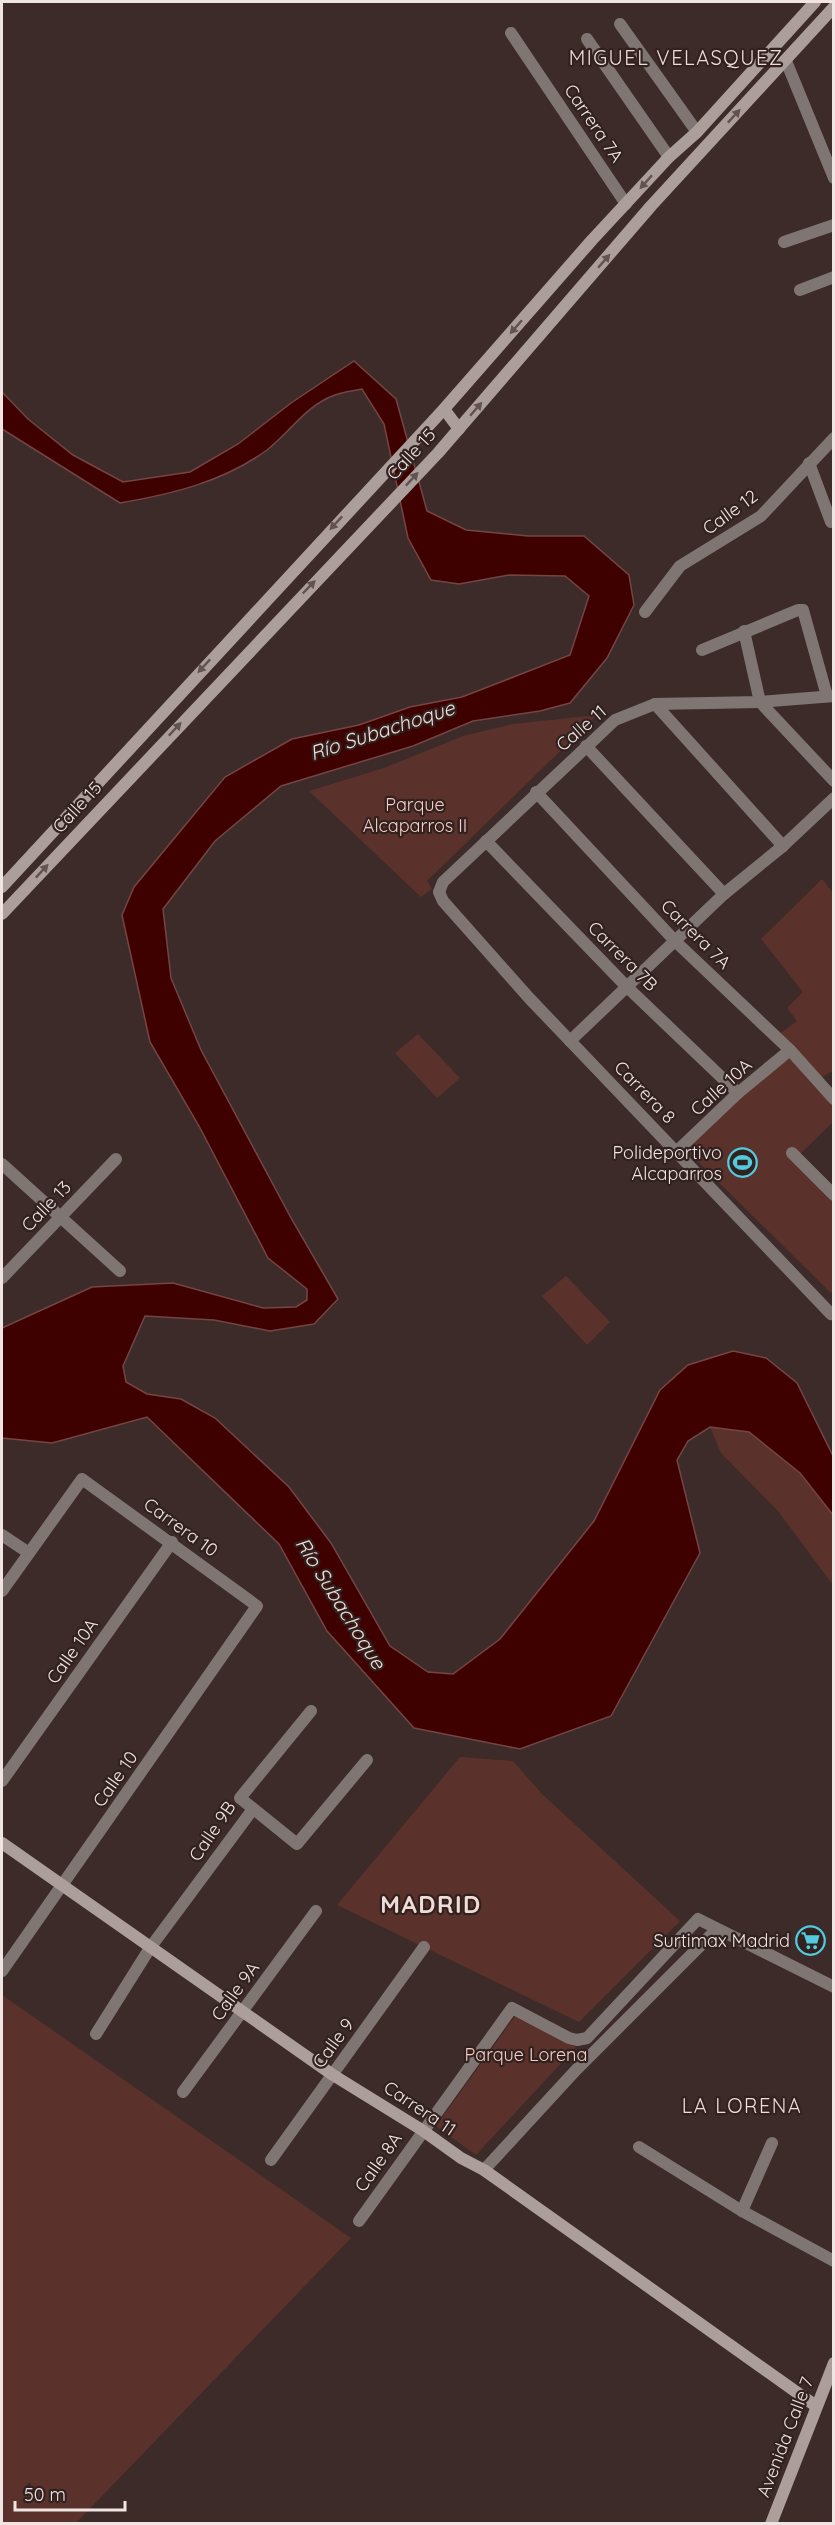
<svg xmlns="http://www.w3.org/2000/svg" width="835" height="2525" viewBox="0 0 835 2525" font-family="Quicksand,sans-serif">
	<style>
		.green { fill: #5b322b }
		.water { fill: #3f0000; stroke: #744544; stroke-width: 1.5 }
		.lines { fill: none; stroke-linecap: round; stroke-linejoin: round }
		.street { stroke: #7f7674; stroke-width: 12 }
		.secondary { stroke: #ac9e9b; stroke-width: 12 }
		.oneway { fill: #625351 }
		.labels { text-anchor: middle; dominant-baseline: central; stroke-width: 4.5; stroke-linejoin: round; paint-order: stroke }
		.street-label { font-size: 18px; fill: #f0e5e3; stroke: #31211f }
		.park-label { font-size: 18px; fill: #f6ccc4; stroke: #31211f }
		.poi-label { font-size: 18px; fill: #f0e5e3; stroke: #31211f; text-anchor: end }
		.neighbourhood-label { font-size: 20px; letter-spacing: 1.5px; fill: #f1dbd6; stroke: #31211f }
		.water-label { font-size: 20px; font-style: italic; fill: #f2ddd9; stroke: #31211f }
		.district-label { font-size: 24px; font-weight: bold; letter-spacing: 1.5px; fill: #f1dbd6; stroke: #31211f }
	</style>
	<rect width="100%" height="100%" fill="#3c2b28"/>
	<!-- green -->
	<g class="green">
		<polygon points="597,715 427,881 432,889 421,897 309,791 384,768 463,736 513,724"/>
		<polygon points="822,879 834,894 834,1070 819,1079 778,1035 797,1021 787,1008 803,992 761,939"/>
		<polygon points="418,1034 460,1078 437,1098 395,1053"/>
		<polygon points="789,1054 833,1105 833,1122 796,1158 833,1197 833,1291 831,1293 684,1148"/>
		<polygon points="566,1276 610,1322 587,1345 542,1296"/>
		<polygon points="710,1427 749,1432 800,1473 833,1515 833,1585 778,1511 721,1453"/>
		<polygon points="460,1757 513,1761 542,1794 680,1921 579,2022 337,1905"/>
		<polygon points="2,1995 351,2238 76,2523 2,2523"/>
		<polygon points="518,2012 576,2047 476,2155 436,2126"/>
	</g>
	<!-- water -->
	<path class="water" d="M 354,361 L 396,399 L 427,511 L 466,530 L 528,536 L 584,536 L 629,575 L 634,605 L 607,658 L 570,703 L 540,711 L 473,721 L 413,746 L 281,786 L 215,841 L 163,909 L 171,978 L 201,1050 L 291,1218 L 338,1299 L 314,1324 L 270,1331 L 214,1320 L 145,1316 L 123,1366 L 126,1382 L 147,1394 L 181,1399 L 215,1418 L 289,1487 L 331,1543 L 390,1646 L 428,1672 L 453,1674 L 500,1639 L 594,1521 L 660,1390 L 688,1365 L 733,1351 L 766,1358 L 797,1383 L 833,1456 L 833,1515 L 800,1473 L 749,1432 L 710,1427 L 688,1441 L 677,1460 L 700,1553 L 611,1716 L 520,1749 L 414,1728 L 327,1631 L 279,1544 L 147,1417 L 52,1443 L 2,1438 L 2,1328 L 92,1287 L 173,1283 L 263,1308 L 296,1307 L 307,1300 L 307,1289 L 268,1258 L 199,1126 L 150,1042 L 122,915 L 134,887 L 225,777 L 292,739 L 359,725 L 410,707 L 462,697 L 570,655 L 589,596 L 565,576 L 509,575 L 459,584 L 431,580 L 408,538 L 384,424 L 362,389 C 353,391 343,392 335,395 C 306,405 290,432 267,450 C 223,482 172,494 120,503 L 2,429 L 2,392 L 28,419 L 73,455 L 123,482 L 190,472 L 238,444 L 291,403 Z"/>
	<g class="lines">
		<!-- street -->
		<g class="street">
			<polyline points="620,24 697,132"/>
			<polyline points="511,33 626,204"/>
			<polyline points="587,39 669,157"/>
			<polyline points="786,61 834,178"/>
			<polyline points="784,242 834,225"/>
			<polyline points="800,290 834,277"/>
			<polyline points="809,463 831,522"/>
			<polyline points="645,612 680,566 761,516 834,438"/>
			<polyline points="744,631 760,702 834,781"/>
			<polyline points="702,650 798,610 803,610 827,696"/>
			<polyline points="834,696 760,702 655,704 615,720 443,882 439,892 443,901 530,999 831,1314 834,1312"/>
			<polyline points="655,704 783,846"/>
			<polyline points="586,746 724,894"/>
			<polyline points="536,792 676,942 790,1050 834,1099"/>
			<polyline points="486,841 626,986 738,1093"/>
			<polyline points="570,1041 724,894 783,846 834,798"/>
			<polyline points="677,1151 738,1093 790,1050"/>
			<polyline points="792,1153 834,1195"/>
			<polyline points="2,1164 120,1271"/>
			<polyline points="2,1278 116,1159"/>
			<polyline points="2,1535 29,1553"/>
			<polyline points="2,1591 82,1479 257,1606 2,1971"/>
			<polyline points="311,1711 240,1798 297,1844 367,1760"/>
			<polyline points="2,1781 172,1542"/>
			<polyline points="96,2034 150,1948 253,1809"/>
			<polyline points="183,2092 316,1911"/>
			<polyline points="639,2147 742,2211 834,2261"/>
			<polyline points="271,2160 424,1947"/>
			<polyline points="484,2170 576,2070 716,1930"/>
			<polyline points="742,2211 772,2143"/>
			<polyline points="359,2221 512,2008 569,2038 577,2040 587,2038 698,1919 834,1987"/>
		</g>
		<!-- secondary -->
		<g class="secondary">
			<polyline points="444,409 459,429"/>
			<polyline points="2,887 444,409 592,240 669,157 697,132 815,2"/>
			<polyline points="2,914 438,453 651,206 834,7"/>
			<polyline points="2,1843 333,2075 422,2130 461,2158 484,2170 816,2406"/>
			<polyline points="771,2524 834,2363"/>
		</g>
	</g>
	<!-- one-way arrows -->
	<defs><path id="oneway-solid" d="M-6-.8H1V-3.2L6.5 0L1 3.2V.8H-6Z" transform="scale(1.5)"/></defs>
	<g class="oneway">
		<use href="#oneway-solid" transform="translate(734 116) rotate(-47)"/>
		<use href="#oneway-solid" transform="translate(646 182) rotate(132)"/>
		<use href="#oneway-solid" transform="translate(604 261) rotate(-49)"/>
		<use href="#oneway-solid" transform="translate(516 327) rotate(131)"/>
		<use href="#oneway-solid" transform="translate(476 409) rotate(-49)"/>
		<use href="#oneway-solid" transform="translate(412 479) rotate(-47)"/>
		<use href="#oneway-solid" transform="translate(336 523) rotate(133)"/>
		<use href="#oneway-solid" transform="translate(309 587) rotate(-46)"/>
		<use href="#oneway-solid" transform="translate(204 666) rotate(133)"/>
		<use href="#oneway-solid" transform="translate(175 729) rotate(-47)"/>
		<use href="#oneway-solid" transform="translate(42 871) rotate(-47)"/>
	</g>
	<!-- icons -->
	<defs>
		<symbol id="stadium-ring" viewBox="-11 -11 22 22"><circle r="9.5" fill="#31211f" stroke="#54cadd" stroke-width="1.5"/><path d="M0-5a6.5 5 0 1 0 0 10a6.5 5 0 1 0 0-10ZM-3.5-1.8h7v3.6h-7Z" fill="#54cadd"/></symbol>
		<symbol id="supermarket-ring" viewBox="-11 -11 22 22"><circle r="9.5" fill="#31211f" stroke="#54cadd" stroke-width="1.5"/><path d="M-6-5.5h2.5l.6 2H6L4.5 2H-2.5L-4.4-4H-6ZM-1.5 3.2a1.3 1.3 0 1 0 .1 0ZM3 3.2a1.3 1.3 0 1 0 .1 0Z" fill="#54cadd"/></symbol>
	</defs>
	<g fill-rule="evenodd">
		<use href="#stadium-ring" x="726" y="1146" width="33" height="33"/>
		<use href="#supermarket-ring" x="794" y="1924" width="33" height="33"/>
	</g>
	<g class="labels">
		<!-- street labels -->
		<g class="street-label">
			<text transform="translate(594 123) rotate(56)">Carrera 7A</text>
			<text transform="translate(411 454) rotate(-47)">Calle 15</text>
			<text transform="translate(730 512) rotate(-36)">Calle 12</text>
			<text transform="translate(581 728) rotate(-41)">Calle 11</text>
			<text transform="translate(77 807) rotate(-47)">Calle 15</text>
			<text transform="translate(696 934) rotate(45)">Carrera 7A</text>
			<text transform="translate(623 956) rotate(45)">Carrera 7B</text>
			<text transform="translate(721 1087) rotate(-42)">Calle 10A</text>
			<text transform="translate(645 1092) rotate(46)">Carrera 8</text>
			<text transform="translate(46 1206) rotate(-46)">Calle 13</text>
			<text transform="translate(181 1527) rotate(36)">Carrera 10</text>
			<text transform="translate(72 1651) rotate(-55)">Calle 10A</text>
			<text transform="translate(115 1779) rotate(-55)">Calle 10</text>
			<text transform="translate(212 1831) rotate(-56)">Calle 9B</text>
			<text transform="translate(235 1991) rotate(-54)">Calle 9A</text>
			<text transform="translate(333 2043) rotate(-54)">Calle 9</text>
			<text transform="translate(420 2108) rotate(34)">Carrera 11</text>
			<text transform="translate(378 2162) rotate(-55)">Calle 8A</text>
			<text transform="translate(785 2437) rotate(-69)">Avenida Calle 7</text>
		</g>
		<!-- park labels -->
		<g class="park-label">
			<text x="415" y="804">Parque<tspan x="415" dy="21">Alcaparros II</tspan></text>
			<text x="526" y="2054">Parque Lorena</text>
		</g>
		<!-- poi labels -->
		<g class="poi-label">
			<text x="722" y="1152">Polideportivo<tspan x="722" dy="21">Alcaparros</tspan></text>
			<text x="790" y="1940">Surtimax Madrid</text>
		</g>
		<!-- neighbourhood labels -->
		<g class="neighbourhood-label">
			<text x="676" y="57">MIGUEL VELASQUEZ</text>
			<text x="742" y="2105">LA LORENA</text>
		</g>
		<!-- water labels -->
		<g class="water-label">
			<text transform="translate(382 730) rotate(-18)">Río Subachoque</text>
			<text transform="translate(341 1603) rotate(58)">Río Subachoque</text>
		</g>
		<!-- district labels -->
		<g class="district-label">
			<text x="431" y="1904">MADRID</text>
		</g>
	</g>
	<!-- border -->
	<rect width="835" height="2525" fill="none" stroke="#f0e5e3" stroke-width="6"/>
	<!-- scale -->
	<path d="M15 2501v9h110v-9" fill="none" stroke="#f0e5e3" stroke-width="3"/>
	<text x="24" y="2501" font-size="18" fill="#f0e5e3" stroke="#31211f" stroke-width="4.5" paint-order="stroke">50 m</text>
</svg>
